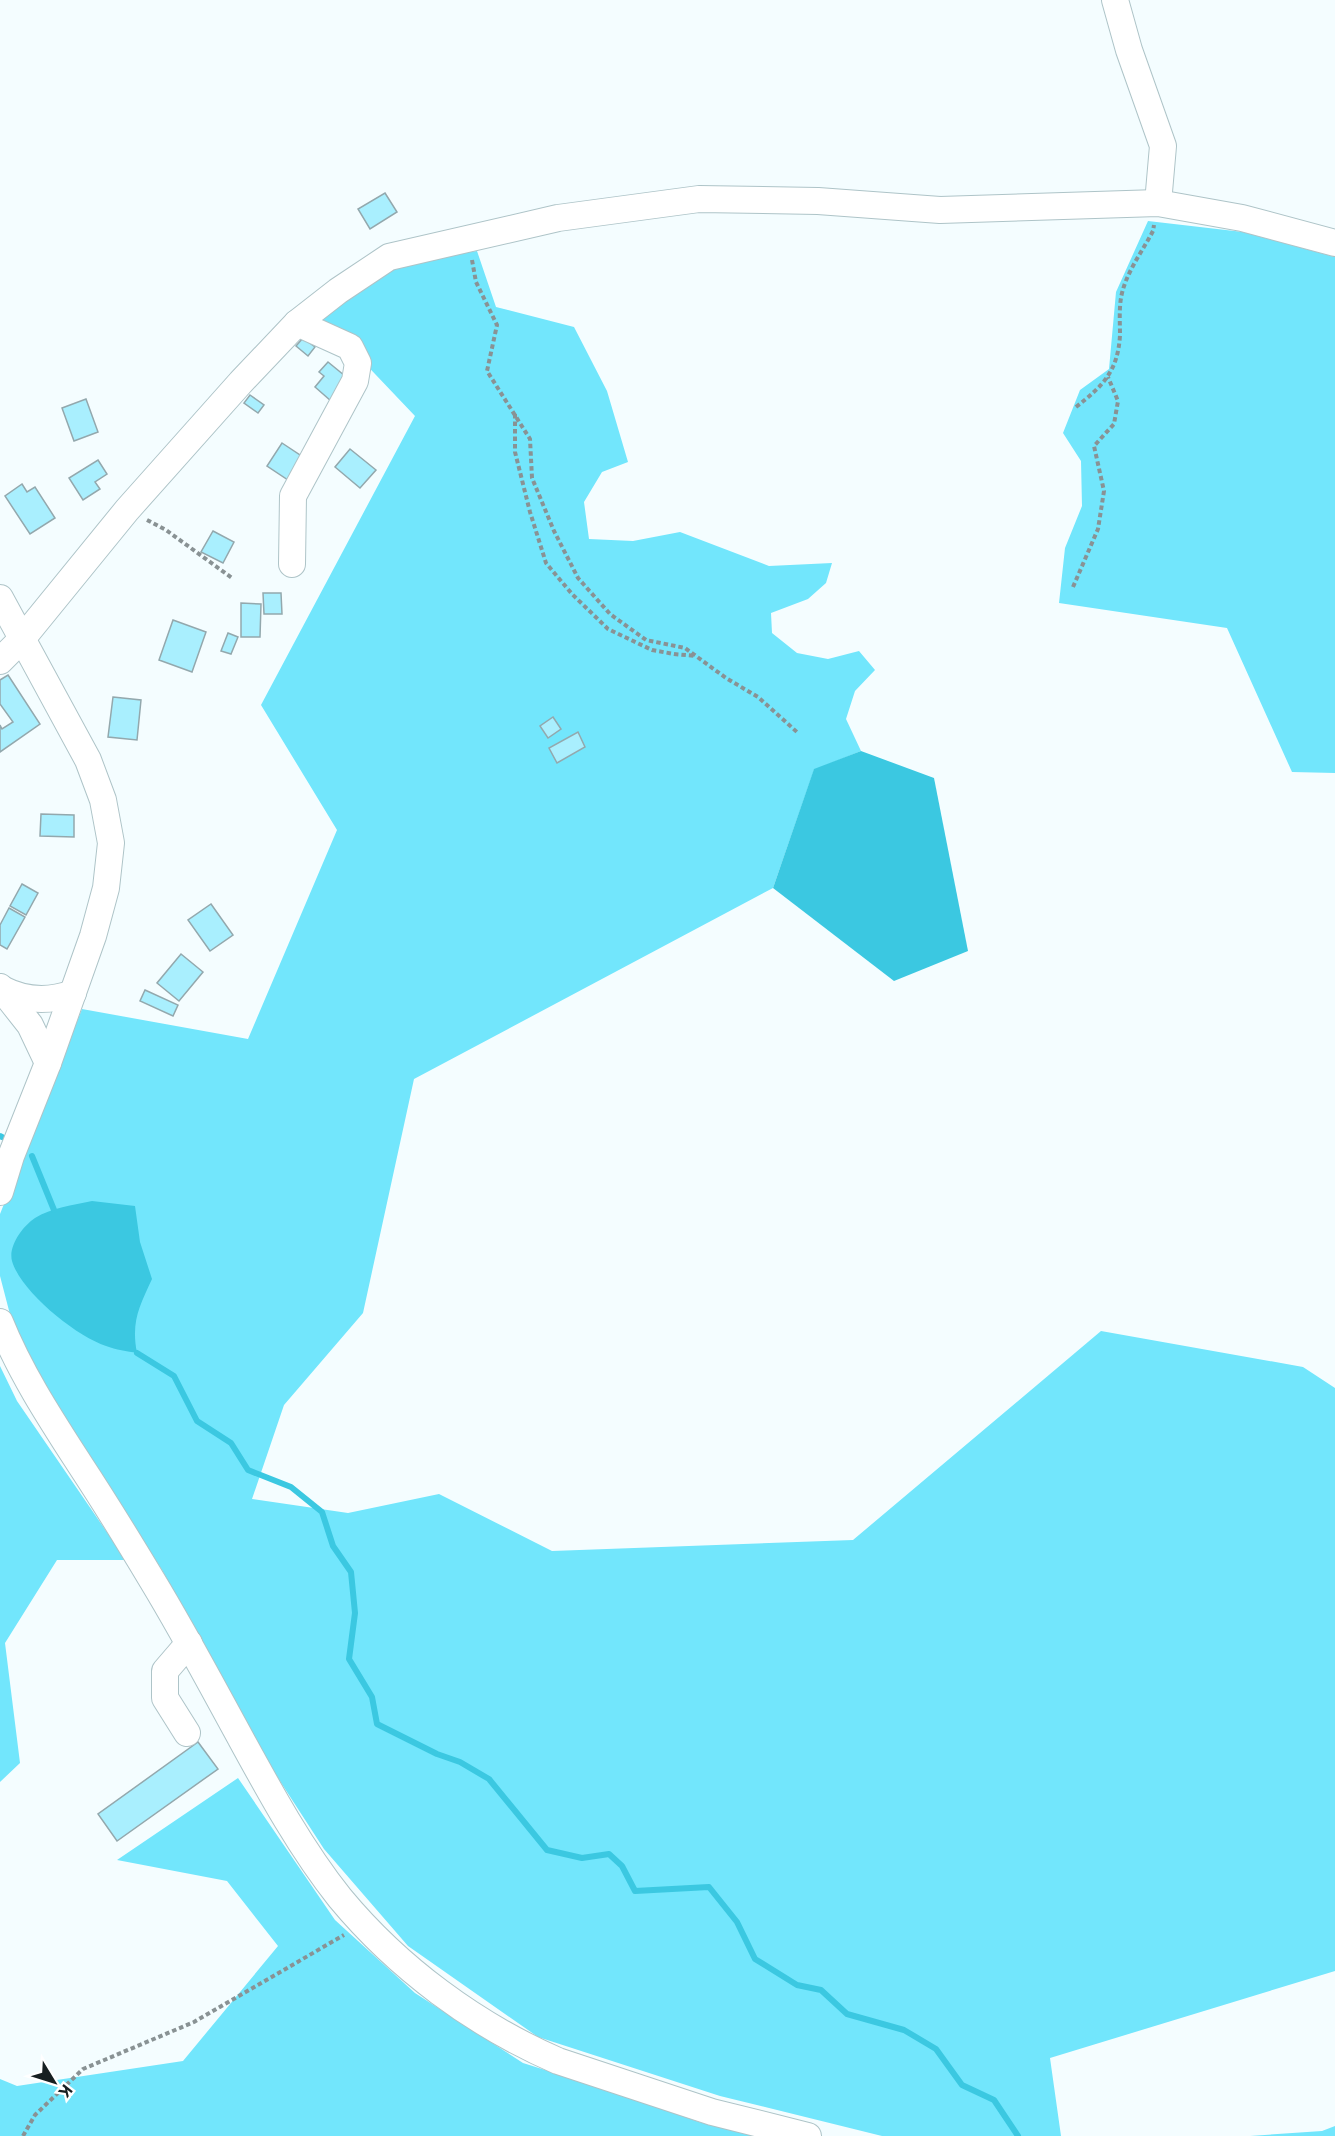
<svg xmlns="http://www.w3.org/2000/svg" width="1335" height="2136" viewBox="0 0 1335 2136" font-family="'Public Sans',sans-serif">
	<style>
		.green { fill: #72e6fc }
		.forest { fill: #3bc8e1 }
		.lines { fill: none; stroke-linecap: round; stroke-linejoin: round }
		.stream { stroke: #3bc8e1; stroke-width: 6 }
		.building { fill: #a9effe; stroke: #93a8ad; stroke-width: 1.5 }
		.minor-casing { stroke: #aec4c8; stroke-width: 28 }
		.path { stroke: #899294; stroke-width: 4; stroke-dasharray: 4.5 3; stroke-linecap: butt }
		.minor { stroke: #fff; stroke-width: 26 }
	</style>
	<rect width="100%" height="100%" fill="#f4fdff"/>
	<!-- green -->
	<g class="green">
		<polygon points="1148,221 1243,232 1335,257 1335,773 1292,772 1227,628 1059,603 1065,548 1082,506 1081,461 1063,433 1080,390 1109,369 1116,292"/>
		<polygon points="477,251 496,307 574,327 607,391 628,462 602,472 584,502 589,539 633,541 680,532 769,566 832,563 826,583 808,599 771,613 772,633 797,653 828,659 859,651 875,670 855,691 846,719 861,751 814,770 773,888 414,1079 363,1313 284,1405 252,1499 348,1513 439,1494 552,1551 853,1540 1101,1331 1303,1367 1335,1388 1335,1971 1050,2058 1061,2136 882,2136 720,2096 538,2037 408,1946 324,1849 263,1755 162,1570 60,1411 13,1326 0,1276 0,1214 82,1009 248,1039 337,830 261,705 415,416 317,313 392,261"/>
		<polygon points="0,1366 17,1401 126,1560 57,1560 5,1643 20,1763 0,1782"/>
		<polygon points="238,1778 335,1920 415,1993 523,2063 621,2094 699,2122 764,2136 0,2136 0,2079 17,2086 183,2061 278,1946 227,1881 117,1860"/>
		<polygon points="1335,2126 1335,2136 1250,2136 1322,2131"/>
	</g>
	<!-- forest -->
	<g class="forest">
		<polygon points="861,751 934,778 968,951 894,981 773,888 814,769"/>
		<path d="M 92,1201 L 135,1206 L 140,1242 L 152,1279 C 139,1307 131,1322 137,1353 C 127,1351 116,1350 106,1346 C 76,1336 21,1292 12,1261 C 8,1246 23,1226 35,1218 C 51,1208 73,1205 92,1201 Z"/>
	</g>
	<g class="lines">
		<!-- stream -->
		<g class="stream">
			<polyline points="0,1136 2,1137"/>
			<polyline points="32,1156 54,1210"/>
			<polyline points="137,1353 174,1376 197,1421 231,1443 248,1470 291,1487 322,1512 333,1546 351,1572 355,1613 349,1659 372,1697 377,1724 437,1754 460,1762 489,1779 547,1850 582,1858 609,1854 622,1866 635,1891 709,1887 737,1922 755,1959 797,1985 821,1990 847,2014 904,2030 936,2049 962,2085 994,2100 1018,2136"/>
		</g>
	</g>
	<!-- building -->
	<g class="building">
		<polygon points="385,193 397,212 370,229 358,209"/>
		<polygon points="303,338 315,347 308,356 296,346"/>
		<polygon points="328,362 350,380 331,401 315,387 324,376 319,372"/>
		<polygon points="250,395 264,405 258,413 244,403"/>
		<polygon points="86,399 98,432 74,441 62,408"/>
		<polygon points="282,443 303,457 288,480 267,466"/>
		<polygon points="350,449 376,470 360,488 335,467"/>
		<polygon points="98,460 107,474 95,482 100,489 83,500 69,478"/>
		<polygon points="22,484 27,492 35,487 55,518 30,534 5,496"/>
		<polygon points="213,531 234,542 223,563 201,552"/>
		<polygon points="263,593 281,593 282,614 264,614"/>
		<polygon points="241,603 261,604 260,637 241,637"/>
		<polygon points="173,620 206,632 192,672 159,660"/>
		<polygon points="228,633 238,637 231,654 221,651"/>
		<polygon points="8,675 40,724 0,752 0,725 2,729 13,722 0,704 0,680"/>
		<polygon points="113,697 141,700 137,740 108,737"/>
		<polygon points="553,717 561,729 548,738 540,726"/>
		<polygon points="578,732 585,747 557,763 549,748"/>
		<polygon points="41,814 74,815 74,837 40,836"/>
		<polygon points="22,884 38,893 26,915 10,906"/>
		<polygon points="211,904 233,935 210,951 188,920"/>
		<polygon points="9,908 25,917 7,949 0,945 0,925"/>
		<polygon points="181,954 203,972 179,1001 157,983"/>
		<polygon points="145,990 178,1005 173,1016 140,1001"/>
		<polygon points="198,1742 218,1769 117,1841 98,1814"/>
	</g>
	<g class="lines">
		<defs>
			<g id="minor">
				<polyline points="1115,0 1129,50 1163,146 1158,203"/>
				<polyline points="292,564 293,496 355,381 358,363 350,347 297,323"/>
				<polyline points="0,598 88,760 103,800 111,843 106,888 93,936 48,1063 11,1156 0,1192"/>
				<polyline points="0,661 22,639 127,510 241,382 297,323 338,291 389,257 558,218 699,199 818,201 940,210 1158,203 1242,218 1335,243"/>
				<polyline points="0,987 30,1025 48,1063"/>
				<path d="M 2,989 C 25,1001 49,1002 73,993"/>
				<path d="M 0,1322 C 20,1372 50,1418 79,1463 C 104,1501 128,1540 152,1580 C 183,1631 211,1684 240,1737 C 270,1792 301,1849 340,1898 C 398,1968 475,2025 558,2061 L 712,2112 L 808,2136"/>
				<polyline points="187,1733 165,1698 165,1671 189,1643"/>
			</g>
		</defs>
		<!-- minor casing -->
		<use href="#minor" class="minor-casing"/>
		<!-- path -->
		<g class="path">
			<polyline points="472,260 476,282 497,325 487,371 530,439 532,478 554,531 578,578 610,614 646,640 685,648 726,678 758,697 798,733"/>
			<path d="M 1076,407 C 1103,386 1118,371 1120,335 C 1120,323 1119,310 1121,298 C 1125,274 1142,252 1153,231 L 1154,225"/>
			<polyline points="515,414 515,452 530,512 546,563 572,594 608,629 652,650 674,654 696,656"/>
			<polyline points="147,520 166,530 232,578"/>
			<polyline points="1073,587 1098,529 1104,491 1094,446 1114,424 1118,401 1108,377"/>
			<polyline points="23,2136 35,2115 83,2069 194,2022 344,1935"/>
		</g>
		<!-- minor -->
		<use href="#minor" class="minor"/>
	</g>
	<!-- north arrow -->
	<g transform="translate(54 2082) rotate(128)" stroke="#ffffff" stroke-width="4.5" paint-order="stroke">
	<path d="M0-4.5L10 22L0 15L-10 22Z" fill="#171f21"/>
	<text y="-9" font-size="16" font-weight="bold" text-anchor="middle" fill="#171f21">K</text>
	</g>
</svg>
